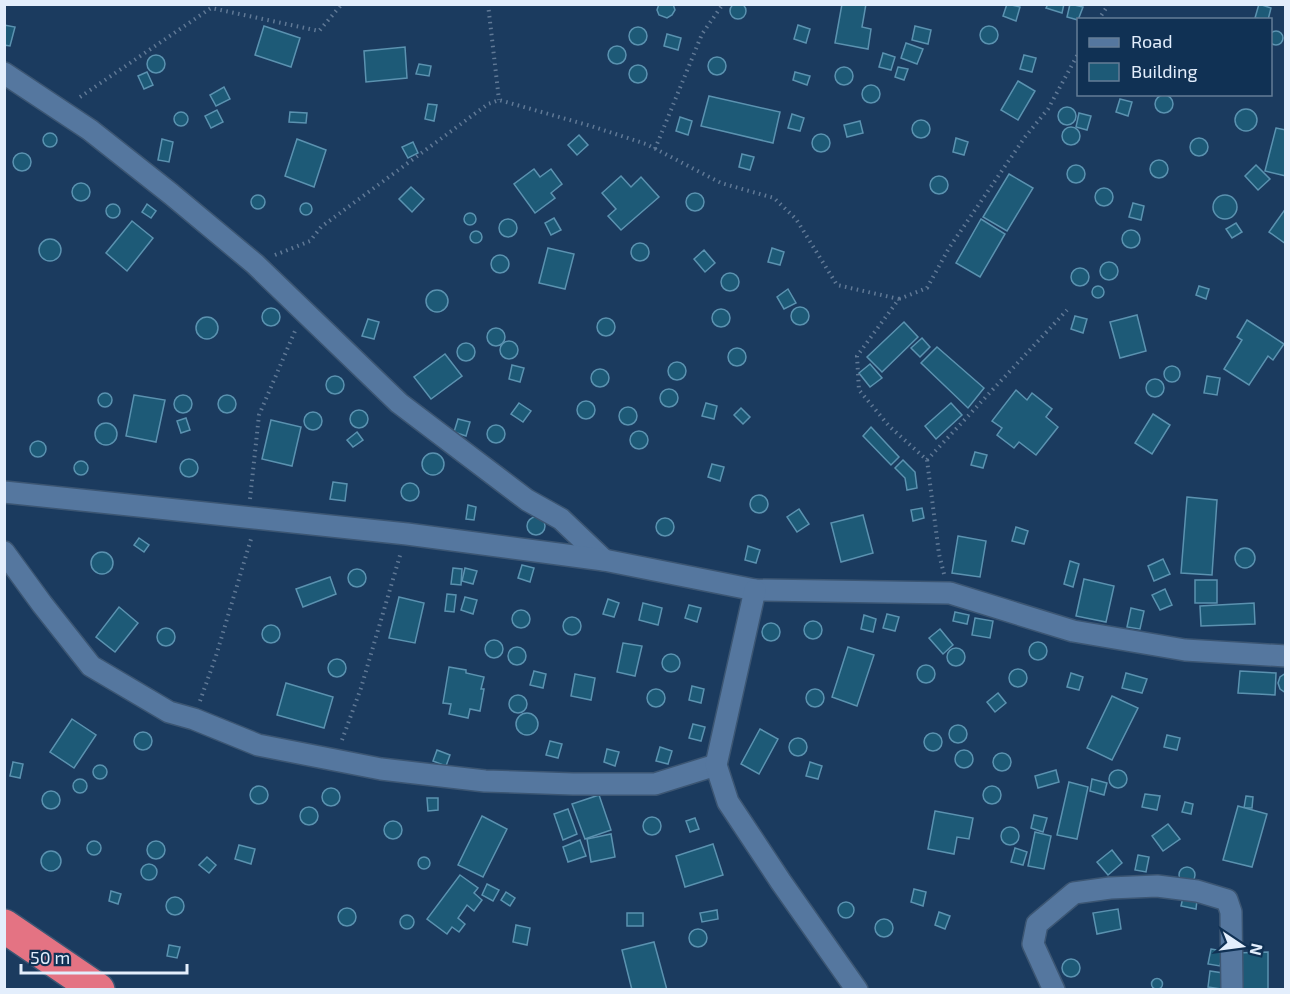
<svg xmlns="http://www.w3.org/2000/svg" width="1290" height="994" viewBox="0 0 1290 994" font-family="'Exo 2',sans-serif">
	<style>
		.building { fill: #1d5a77; stroke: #5b92b0; stroke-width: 1.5 }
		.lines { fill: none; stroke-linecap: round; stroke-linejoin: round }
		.street-casing { stroke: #3c5673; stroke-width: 24 }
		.highway-casing { stroke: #3c5673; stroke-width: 36 }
		.path { stroke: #607996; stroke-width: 4; stroke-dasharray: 1.5 4.5; stroke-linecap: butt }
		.street { stroke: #55779f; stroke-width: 21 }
		.highway { stroke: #e47383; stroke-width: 33 }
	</style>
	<rect width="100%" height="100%" fill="#1b3b5f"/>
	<!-- building -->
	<g class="building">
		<circle cx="738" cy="11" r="8"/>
		<polygon points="659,4 673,4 675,10 672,15 667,18 659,15 657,10"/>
		<polygon points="842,4 866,4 862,27 871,29 868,49 835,43"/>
		<polygon points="1007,4 1020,7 1016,21 1003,16"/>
		<polygon points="1048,4 1064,4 1062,13 1046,8"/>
		<polygon points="1070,4 1083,7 1078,20 1067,17"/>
		<polygon points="1259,4 1271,8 1268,20 1255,18"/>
		<polygon points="4,25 15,27 10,46 4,45"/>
		<polygon points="798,25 810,29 806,43 794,39"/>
		<polygon points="264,26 300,38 291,67 255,55"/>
		<polygon points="915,26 931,30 928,44 912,40"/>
		<circle cx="989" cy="35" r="9"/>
		<circle cx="638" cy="36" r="9"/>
		<circle cx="1276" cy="38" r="7"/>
		<polygon points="667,34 681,38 678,50 664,46"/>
		<polygon points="906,43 923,49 917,64 901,58"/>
		<circle cx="617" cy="55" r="9"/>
		<polygon points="405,47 407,78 366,82 364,51"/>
		<polygon points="883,53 895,57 891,70 879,67"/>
		<circle cx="156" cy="64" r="9"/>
		<polygon points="1024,55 1036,58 1032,72 1020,69"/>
		<circle cx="717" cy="66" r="9"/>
		<polygon points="419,64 431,66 429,76 416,74"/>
		<circle cx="638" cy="74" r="9"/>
		<polygon points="898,67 908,69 904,80 895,77"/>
		<circle cx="844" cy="76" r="9"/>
		<polygon points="147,72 153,85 144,89 138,76"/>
		<polygon points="795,72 810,76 807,85 793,80"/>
		<polygon points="1018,81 1035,91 1018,120 1001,110"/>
		<circle cx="871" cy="94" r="9"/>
		<polygon points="224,87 230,99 216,106 210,95"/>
		<circle cx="1164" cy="104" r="9"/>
		<polygon points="709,96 780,112 773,143 701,126"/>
		<polygon points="1120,99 1132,102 1128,116 1116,112"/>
		<polygon points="428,104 437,105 434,121 425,119"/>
		<circle cx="1067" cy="116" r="9"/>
		<circle cx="1246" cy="120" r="11"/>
		<polygon points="217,110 223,122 211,128 205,116"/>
		<polygon points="290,112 307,113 306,123 289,122"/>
		<circle cx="181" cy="119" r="7"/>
		<polygon points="1079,113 1091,116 1087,130 1076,127"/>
		<polygon points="792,114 804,118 800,131 788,128"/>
		<polygon points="680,117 692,121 688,135 676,131"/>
		<circle cx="921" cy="129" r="9"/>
		<polygon points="860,121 863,133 847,137 844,125"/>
		<circle cx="1071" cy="136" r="9"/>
		<polygon points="1276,128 1286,130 1286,176 1265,171"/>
		<circle cx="50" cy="140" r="7"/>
		<circle cx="821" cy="143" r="9"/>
		<polygon points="579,135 588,145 577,155 568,145"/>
		<polygon points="956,138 968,142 964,155 953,152"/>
		<circle cx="1199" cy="147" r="9"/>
		<polygon points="162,139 173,142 169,162 158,160"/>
		<polygon points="297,139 326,150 314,187 285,176"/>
		<polygon points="413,142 418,153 408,158 402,147"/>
		<circle cx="22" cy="162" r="9"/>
		<polygon points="742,154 754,157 750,170 739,167"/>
		<circle cx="1159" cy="169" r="9"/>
		<polygon points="1256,165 1270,179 1258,190 1245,176"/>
		<circle cx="1076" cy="174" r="9"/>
		<polygon points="534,169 540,177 551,169 562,184 551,193 555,198 535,213 514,184"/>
		<polygon points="1009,174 1033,188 1007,231 983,217"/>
		<polygon points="621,176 631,187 641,177 659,197 621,230 608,216 616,209 602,193"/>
		<circle cx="939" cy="185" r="9"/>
		<circle cx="81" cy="192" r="9"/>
		<polygon points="411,187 424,199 412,212 399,199"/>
		<circle cx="1104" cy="197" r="9"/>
		<circle cx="695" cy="202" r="9"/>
		<circle cx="1225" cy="207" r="12"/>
		<circle cx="258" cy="202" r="7"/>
		<circle cx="306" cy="209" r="6"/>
		<polygon points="1133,203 1144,206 1141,220 1129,217"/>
		<polygon points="147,204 156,211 151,218 142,212"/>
		<circle cx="113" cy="211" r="7"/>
		<polygon points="1286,208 1286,244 1269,232"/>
		<circle cx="470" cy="219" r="6"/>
		<polygon points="554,218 561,230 551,235 545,223"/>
		<polygon points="981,219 1005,234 980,277 956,263"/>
		<circle cx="508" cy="228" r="9"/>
		<polygon points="132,221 153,238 127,271 106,253"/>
		<polygon points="1236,223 1242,232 1232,238 1226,229"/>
		<circle cx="1131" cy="239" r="9"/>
		<circle cx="476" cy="237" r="6"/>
		<circle cx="50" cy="250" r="11"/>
		<circle cx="640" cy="252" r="9"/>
		<polygon points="548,248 574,254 565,289 539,283"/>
		<polygon points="772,248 784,252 780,265 768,262"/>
		<polygon points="704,250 715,263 705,272 694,259"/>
		<circle cx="500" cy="264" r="9"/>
		<circle cx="1109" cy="271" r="9"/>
		<circle cx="1080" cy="277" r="9"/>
		<circle cx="730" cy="282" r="9"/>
		<circle cx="1098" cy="292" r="6"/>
		<polygon points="1199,286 1209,289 1206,299 1196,295"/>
		<polygon points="788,289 796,303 784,309 777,297"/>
		<circle cx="437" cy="301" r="11"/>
		<circle cx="800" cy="316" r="9"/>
		<circle cx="271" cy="317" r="9"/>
		<circle cx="721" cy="318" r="9"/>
		<polygon points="1137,315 1146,351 1120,358 1110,322"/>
		<polygon points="1075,316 1087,319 1083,333 1071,329"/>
		<circle cx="207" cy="328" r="11"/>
		<circle cx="606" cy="327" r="9"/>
		<polygon points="368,319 379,322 374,339 362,336"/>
		<polygon points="1247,320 1284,344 1273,360 1268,356 1249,385 1224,369 1242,340 1237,337"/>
		<polygon points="904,322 918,337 882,372 867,357"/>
		<circle cx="496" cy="337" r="9"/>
		<polygon points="922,338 930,347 920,357 911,348"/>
		<circle cx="509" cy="350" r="9"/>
		<circle cx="466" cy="352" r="9"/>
		<polygon points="937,347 984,388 968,408 921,363"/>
		<circle cx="737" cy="357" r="9"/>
		<polygon points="445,354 462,376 431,399 414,377"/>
		<circle cx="677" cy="371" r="9"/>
		<polygon points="870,364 882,378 870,387 859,373"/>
		<polygon points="512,365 524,368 520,382 509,379"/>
		<circle cx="1172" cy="374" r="8"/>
		<circle cx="600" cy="378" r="9"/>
		<polygon points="1207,376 1220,378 1217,395 1204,393"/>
		<circle cx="335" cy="385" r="9"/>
		<circle cx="1155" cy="388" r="9"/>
		<circle cx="669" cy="398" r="9"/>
		<polygon points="1016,390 1027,400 1032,393 1052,409 1046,417 1058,427 1036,455 1019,442 1014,448 997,435 1002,428 992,421"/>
		<circle cx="105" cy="400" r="7"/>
		<polygon points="134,395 165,400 156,442 126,436"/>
		<circle cx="183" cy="404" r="9"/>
		<circle cx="227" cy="404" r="9"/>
		<circle cx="586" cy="410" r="9"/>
		<polygon points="519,403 531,411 523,422 511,414"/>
		<polygon points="706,403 717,406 714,419 702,416"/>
		<polygon points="951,403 962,415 936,439 925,426"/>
		<circle cx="628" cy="416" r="9"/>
		<polygon points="741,408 750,417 743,424 734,415"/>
		<circle cx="359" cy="419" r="9"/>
		<circle cx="313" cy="421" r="9"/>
		<polygon points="1153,414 1170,425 1152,454 1135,443"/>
		<polygon points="186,418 190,430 181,433 177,421"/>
		<polygon points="458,419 470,422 466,436 454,432"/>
		<polygon points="271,420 301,427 292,466 262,459"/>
		<circle cx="106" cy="434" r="11"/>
		<circle cx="496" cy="434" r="9"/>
		<polygon points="871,427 899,457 891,465 863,436"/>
		<circle cx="639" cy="440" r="9"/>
		<polygon points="357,432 363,440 353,447 347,440"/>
		<circle cx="38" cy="449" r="8"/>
		<polygon points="975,452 987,455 983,468 971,465"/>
		<circle cx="433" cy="464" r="11"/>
		<circle cx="189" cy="468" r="9"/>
		<polygon points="903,460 915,472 917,488 907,490 905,478 895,468"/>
		<circle cx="81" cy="468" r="7"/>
		<polygon points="712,464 724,467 720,481 708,477"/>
		<polygon points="333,482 347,484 345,501 330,499"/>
		<circle cx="410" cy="492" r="9"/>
		<circle cx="759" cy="504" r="9"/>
		<polygon points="1187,497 1217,500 1212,575 1181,573"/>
		<polygon points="468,505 476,507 474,520 466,519"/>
		<polygon points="922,508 924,518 913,521 911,510"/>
		<polygon points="799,509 809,524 797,532 787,517"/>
		<polygon points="863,515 873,553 841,562 831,523"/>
		<circle cx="536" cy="526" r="9"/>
		<circle cx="665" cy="527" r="9"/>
		<polygon points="1016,527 1028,531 1024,544 1012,541"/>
		<polygon points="958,536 986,541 980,577 952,573"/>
		<polygon points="139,538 149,545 144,552 134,545"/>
		<polygon points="748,546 760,550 756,563 745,560"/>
		<circle cx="1245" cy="558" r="10"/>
		<circle cx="102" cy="563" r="11"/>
		<polygon points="1163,559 1170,574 1154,581 1148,566"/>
		<polygon points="1070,561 1079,564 1073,587 1064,584"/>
		<polygon points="522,565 534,568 530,582 518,578"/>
		<polygon points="453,568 462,569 461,585 451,584"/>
		<polygon points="465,568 477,571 473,584 462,581"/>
		<circle cx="357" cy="578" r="9"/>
		<polygon points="330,577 336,594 303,607 296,589"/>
		<polygon points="1084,579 1114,586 1106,622 1076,616"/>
		<rect x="1195" y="580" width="22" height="23"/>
		<polygon points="1165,589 1172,605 1160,610 1152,595"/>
		<polygon points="447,594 456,595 454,612 445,611"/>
		<polygon points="399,597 424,603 415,643 389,638"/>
		<polygon points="465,597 477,600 473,614 461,610"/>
		<polygon points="608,599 619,603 614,617 603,614"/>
		<polygon points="643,603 662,608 658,625 639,620"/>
		<polygon points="1254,603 1255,624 1201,626 1200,606"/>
		<polygon points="689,605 701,608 697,622 685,618"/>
		<polygon points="119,607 138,623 115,652 96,637"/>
		<polygon points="1131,608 1144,611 1140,629 1127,627"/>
		<circle cx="521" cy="619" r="9"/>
		<polygon points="955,612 969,615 967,624 953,621"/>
		<polygon points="887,614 899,617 895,631 883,628"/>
		<polygon points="864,615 876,619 873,632 861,629"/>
		<circle cx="572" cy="626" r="9"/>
		<polygon points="975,618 993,621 990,638 972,635"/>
		<circle cx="813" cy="630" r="9"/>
		<circle cx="771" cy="632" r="9"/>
		<circle cx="271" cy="634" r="9"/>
		<circle cx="166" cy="637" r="9"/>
		<polygon points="940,629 953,645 943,654 929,638"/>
		<circle cx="494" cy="649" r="9"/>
		<circle cx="1038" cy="651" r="9"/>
		<polygon points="623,643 642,646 635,676 617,672"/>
		<polygon points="848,647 874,655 857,706 832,697"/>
		<circle cx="517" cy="656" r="9"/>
		<circle cx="956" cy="657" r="9"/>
		<circle cx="671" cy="663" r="9"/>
		<circle cx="337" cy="668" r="9"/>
		<circle cx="926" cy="674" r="9"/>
		<polygon points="449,667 466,670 466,673 484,677 481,689 484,689 480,711 470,709 468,718 449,714 451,704 443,703"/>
		<circle cx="1018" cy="678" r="9"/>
		<polygon points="534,671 546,674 543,688 530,685"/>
		<polygon points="1240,671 1276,673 1275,695 1238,693"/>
		<polygon points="1071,673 1083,677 1079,690 1067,687"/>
		<polygon points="1126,673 1147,679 1142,693 1122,688"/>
		<polygon points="1286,673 1286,693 1280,689 1278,683 1280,677"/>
		<polygon points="575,674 595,678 591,700 571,696"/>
		<polygon points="286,683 333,697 324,728 277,715"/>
		<polygon points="692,686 704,689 701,703 689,700"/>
		<circle cx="815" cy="698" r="9"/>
		<circle cx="656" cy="698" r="9"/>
		<polygon points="998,693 1006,703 995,712 987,702"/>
		<circle cx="518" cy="704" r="9"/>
		<polygon points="1112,696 1138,708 1112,760 1087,748"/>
		<circle cx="527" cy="724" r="11"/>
		<polygon points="72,719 96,735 74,768 50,752"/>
		<polygon points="693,724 705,727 701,741 689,738"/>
		<circle cx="958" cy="734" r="9"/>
		<polygon points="760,729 778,739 759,774 741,764"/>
		<circle cx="143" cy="741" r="9"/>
		<circle cx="933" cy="742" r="9"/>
		<polygon points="1167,735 1180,738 1177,750 1164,747"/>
		<circle cx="798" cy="747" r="9"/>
		<polygon points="550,741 562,744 558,758 546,755"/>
		<polygon points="660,747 672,751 668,764 656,761"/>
		<polygon points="607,749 619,752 615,766 604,762"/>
		<polygon points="437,750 450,755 446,766 433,761"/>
		<circle cx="964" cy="759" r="9"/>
		<circle cx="1002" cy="762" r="9"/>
		<polygon points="13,762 23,764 20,778 10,776"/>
		<polygon points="810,762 822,766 818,779 806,776"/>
		<circle cx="100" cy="772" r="7"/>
		<circle cx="1118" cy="779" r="9"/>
		<polygon points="1056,770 1059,782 1038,788 1035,776"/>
		<polygon points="1092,779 1107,783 1104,795 1090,791"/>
		<circle cx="80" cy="786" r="7"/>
		<polygon points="1069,782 1088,787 1077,839 1057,835"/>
		<circle cx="992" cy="795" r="9"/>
		<circle cx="259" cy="795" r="9"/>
		<circle cx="331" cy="797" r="9"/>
		<circle cx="51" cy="800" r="9"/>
		<polygon points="1145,794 1160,796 1157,810 1142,807"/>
		<polygon points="599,795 611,830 585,839 572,804"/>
		<polygon points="1246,796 1253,797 1252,808 1244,808"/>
		<polygon points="427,798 438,798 438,810 428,811"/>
		<polygon points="1185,802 1193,804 1191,814 1182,812"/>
		<polygon points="1238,806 1267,814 1252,867 1223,860"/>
		<circle cx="309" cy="816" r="9"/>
		<polygon points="568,809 577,834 563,840 554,814"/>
		<polygon points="935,811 973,818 969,839 957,837 954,854 928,849"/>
		<polygon points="1034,815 1047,818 1043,832 1031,828"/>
		<polygon points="482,816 507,829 483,877 458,865"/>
		<circle cx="652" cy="826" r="9"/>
		<polygon points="695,818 699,829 690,832 686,821"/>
		<circle cx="393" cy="830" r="9"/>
		<polygon points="1168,824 1180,839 1163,851 1152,836"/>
		<circle cx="1010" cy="836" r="9"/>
		<polygon points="1035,832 1051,836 1044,869 1028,866"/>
		<polygon points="611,834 615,857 591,862 587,839"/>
		<polygon points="580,840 586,856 568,862 563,847"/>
		<circle cx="94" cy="848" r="7"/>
		<circle cx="156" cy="850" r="9"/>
		<polygon points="713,844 723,875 685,887 676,856"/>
		<polygon points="239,845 255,849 251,864 235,859"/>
		<polygon points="1015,848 1027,852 1023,865 1011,862"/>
		<polygon points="1112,850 1122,863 1108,875 1097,862"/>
		<circle cx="51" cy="861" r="10"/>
		<polygon points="1138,855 1149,857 1146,872 1135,870"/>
		<circle cx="424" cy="863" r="6"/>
		<polygon points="207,857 216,865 209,873 199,865"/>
		<circle cx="149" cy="872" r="8"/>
		<circle cx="1187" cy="875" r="8"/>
		<polygon points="460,875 478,888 474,893 482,900 474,911 467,905 458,918 465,924 459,932 452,927 447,934 427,919"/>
		<polygon points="487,884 499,890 493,901 482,895"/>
		<polygon points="914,889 926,892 923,906 911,902"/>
		<polygon points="111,891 121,894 118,904 109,901"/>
		<polygon points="506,892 515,898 510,906 501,900"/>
		<polygon points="1183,897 1197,900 1196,909 1181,906"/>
		<circle cx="175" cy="906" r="9"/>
		<circle cx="846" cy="910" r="8"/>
		<circle cx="347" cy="917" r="9"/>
		<polygon points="1118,909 1121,929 1097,934 1093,913"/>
		<polygon points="717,910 718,919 702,922 700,913"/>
		<polygon points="939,912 950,916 945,929 935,925"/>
		<rect x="627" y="913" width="16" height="13"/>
		<circle cx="407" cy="922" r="7"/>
		<circle cx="884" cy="928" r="9"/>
		<polygon points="516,925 530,928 527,945 513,942"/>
		<circle cx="698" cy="938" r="9"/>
		<polygon points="654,942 667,990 632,990 622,950"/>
		<polygon points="169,945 180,947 177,958 167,956"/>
		<polygon points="1211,949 1223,951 1220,966 1208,964"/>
		<polygon points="1268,952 1268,990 1236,990 1235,953"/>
		<circle cx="1071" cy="968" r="9"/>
		<polygon points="1210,971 1223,973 1221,989 1208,987"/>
		<circle cx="1157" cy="984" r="5.5"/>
	</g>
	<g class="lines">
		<defs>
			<g id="street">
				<polyline points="4,73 90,130 171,194 255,264 399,403 527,500 561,519 604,560"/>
				<polyline points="4,492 407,534 604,560 755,590 950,593 1073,631 1185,650 1286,656"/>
				<polyline points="4,552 42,604 91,666 169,712 194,719 258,745 381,769 485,781 573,784 655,784 716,765"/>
				<polyline points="755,590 716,765 728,802 781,882 857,990"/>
				<polyline points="1054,990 1033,944 1037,924 1074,893 1110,888 1157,886 1197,891 1227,900 1231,912 1232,990"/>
			</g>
			<polyline id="highway" points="4,926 98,990"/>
		</defs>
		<!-- street casing -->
		<use href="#street" class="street-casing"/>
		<!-- highway casing -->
		<use href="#highway" class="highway-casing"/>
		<!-- path -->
		<g class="path">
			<polyline points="488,4 499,100"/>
			<polyline points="1098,20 1109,4"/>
			<polyline points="80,97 211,8 319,31 342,4"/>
			<polyline points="655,149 702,34 723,4"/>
			<polyline points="275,255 310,241 321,227 488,104 499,100 591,126 646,144 721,183 774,198 796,219 837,285 899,299 857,356 859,390 889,426 927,460 939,554 944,574"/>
			<polyline points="899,299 927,288 949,248 1025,137 1048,109 1078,54"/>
			<polyline points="927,460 1067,310"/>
			<polyline points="250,499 259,415 295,331"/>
			<polyline points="200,701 216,656 251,539"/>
			<polyline points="342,740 361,688 401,552"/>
		</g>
		<!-- street -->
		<use href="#street" class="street"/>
		<!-- highway -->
		<use href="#highway" class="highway"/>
	</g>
	<!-- border -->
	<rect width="1290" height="994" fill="none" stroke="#e3eefc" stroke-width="12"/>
	<!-- legend -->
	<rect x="1077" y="18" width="195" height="78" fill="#103154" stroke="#647d97" stroke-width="1.5"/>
	<rect x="1089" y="38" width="30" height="9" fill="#55779f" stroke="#647d97" stroke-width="1.5"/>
	<text x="1131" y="48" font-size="18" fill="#e3eefc">Road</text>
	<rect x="1089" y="63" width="30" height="18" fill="#1d5a77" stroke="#647d97" stroke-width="1.5"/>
	<text x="1131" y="78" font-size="18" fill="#e3eefc">Building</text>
	<!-- north arrow -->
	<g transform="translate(1242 946) rotate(103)" stroke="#103154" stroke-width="4.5" paint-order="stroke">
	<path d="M0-4.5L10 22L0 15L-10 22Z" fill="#e3eefc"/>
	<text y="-9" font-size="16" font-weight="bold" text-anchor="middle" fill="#e3eefc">N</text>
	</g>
	<!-- scale -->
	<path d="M21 964v9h166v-9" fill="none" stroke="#e3eefc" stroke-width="3"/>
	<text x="30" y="964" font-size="18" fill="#e3eefc" stroke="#103154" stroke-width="4.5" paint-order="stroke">50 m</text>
</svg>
